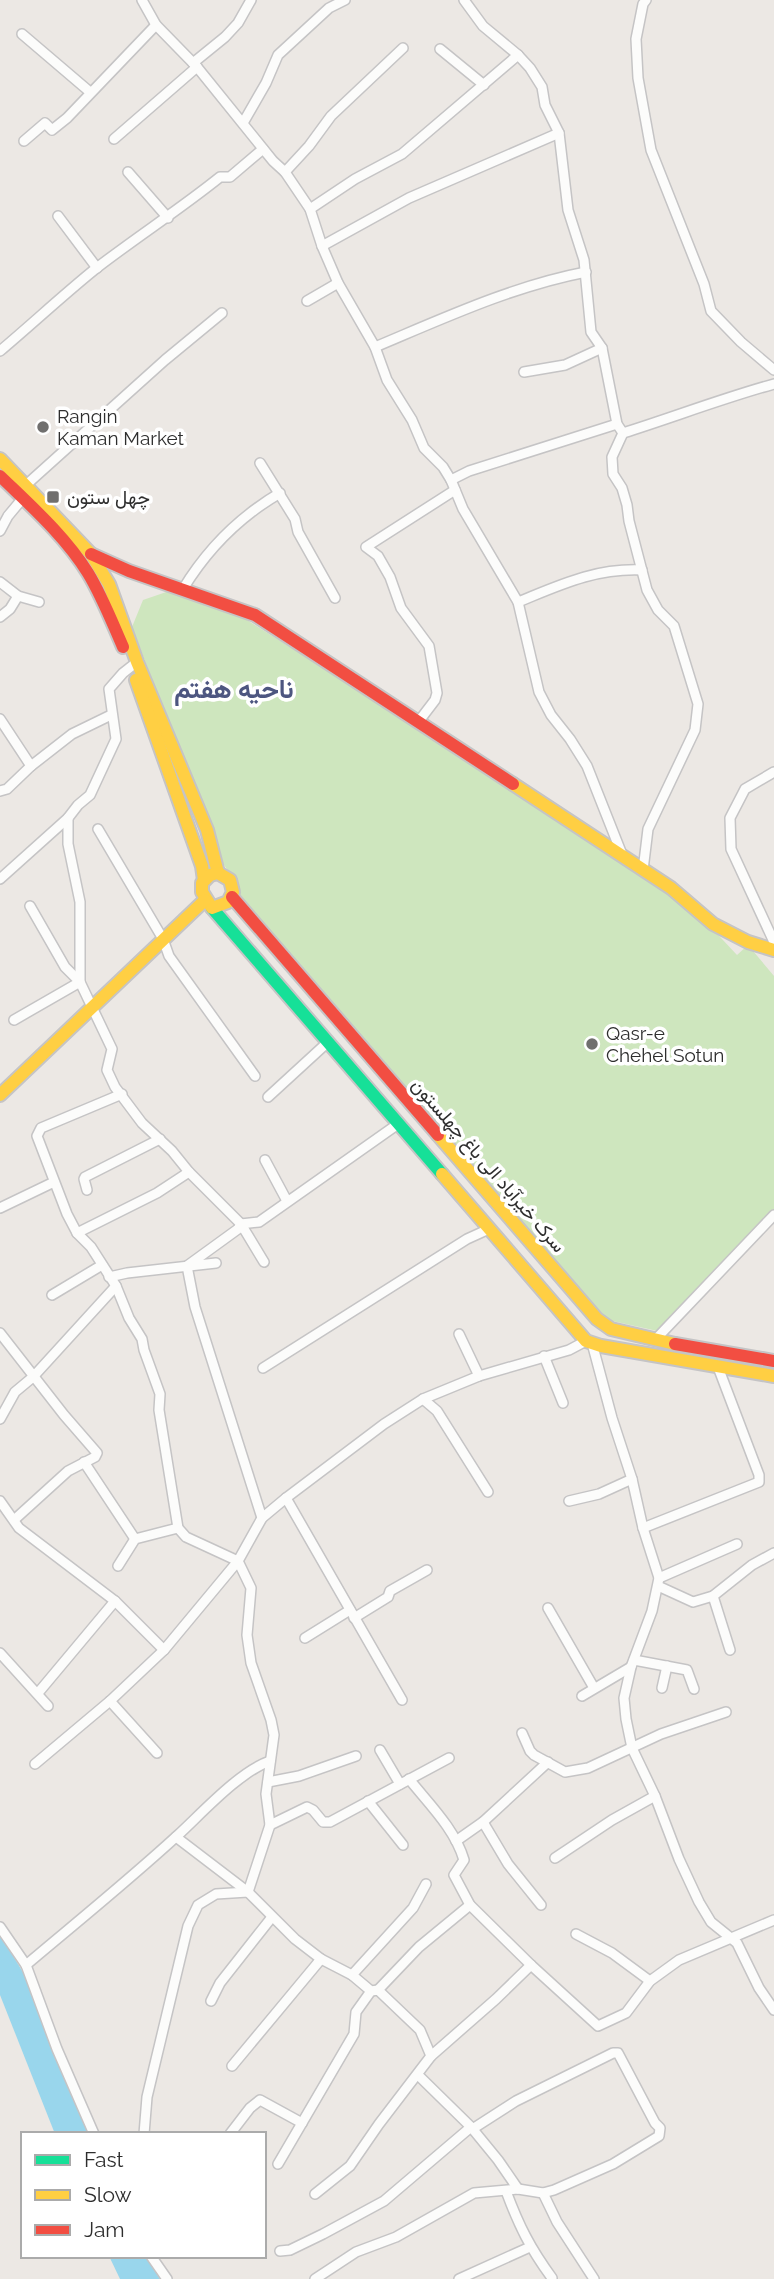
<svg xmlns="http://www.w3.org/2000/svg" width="774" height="2279" viewBox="0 0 774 2279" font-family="Raleway,Vazirmatn,sans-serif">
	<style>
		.green { fill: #cee6be }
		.water { fill: #99d6ec }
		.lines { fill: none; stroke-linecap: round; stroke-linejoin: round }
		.street-casing { stroke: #c5c4c5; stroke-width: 12 }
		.fast-casing { stroke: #c5c4c5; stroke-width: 16 }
		.slow-casing { stroke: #c5c4c5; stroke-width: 16 }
		.jam-casing { stroke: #c5c4c5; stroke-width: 16 }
		.street { stroke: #fcfcfb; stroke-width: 9 }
		.fast { stroke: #16e098; stroke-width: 12 }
		.slow { stroke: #ffcf43; stroke-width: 12 }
		.jam { stroke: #f24e42; stroke-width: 12 }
		.poi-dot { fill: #706f6e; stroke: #fff; stroke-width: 2.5 }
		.labels { text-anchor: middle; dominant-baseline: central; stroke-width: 7; stroke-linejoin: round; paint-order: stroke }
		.poi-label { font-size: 19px; fill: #2e2e2e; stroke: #fff; text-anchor: start }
		.street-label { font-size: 19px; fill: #2e2e2e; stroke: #fff }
		.district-label { font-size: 26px; font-weight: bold; fill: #4d5680; stroke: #fff }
	</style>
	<rect width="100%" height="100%" fill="#ece8e4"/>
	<!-- green -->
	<polygon class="green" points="175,589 231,610 363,693 692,907 737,955 748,945 774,976 774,1217 662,1332 608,1320 239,897 235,881 222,862 132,627 143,600"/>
	<!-- water -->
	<g class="water">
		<polygon points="0,1934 27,1979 90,2134 55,2134 0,1995"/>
		<polygon points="109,2256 145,2256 160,2279 120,2279"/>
	</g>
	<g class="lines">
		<defs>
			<g id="street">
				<polyline points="142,0 156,25 197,67 273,161 285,172 310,209 322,246 338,283 375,347 387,380 412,420 424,448 443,467 451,480 463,509 518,602 539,692 551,715 570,739 587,766 623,857"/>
				<polyline points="464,0 483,26 518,55 530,68 542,87 545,105 559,133 568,210 584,260 591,332 602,348 617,424 623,433 612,457 613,474 622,488 627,505 629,521 647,590 658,610 674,626 698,704 695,730 648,829 643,870"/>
				<polyline points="646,0 643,4 636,39 638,78 651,150 704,284 711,311 741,342 774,370"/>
				<polyline points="22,34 90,92"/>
				<polyline points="440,49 484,85"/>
				<polyline points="193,63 225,37 238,23 251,0"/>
				<polyline points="243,123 266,83 278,55 329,8 345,0"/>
				<polyline points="114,139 197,67"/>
				<polyline points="24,141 45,123 52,130 67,118 156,25"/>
				<polyline points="128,172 168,218"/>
				<polyline points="285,172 309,146 331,116 403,48"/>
				<polyline points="310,209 355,179 402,154 518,55"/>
				<polyline points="58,216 97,268"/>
				<polyline points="322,246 409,198 559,133"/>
				<polyline points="307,301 338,283"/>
				<path d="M 375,347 C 444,318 513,286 586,272"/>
				<path d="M 0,351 C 32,324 62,296 94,270 C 135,238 179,210 220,177 L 230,177 L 263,149"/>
				<polyline points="524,372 565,365 602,348"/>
				<path d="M 623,433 C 674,417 723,398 774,384"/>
				<polyline points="260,463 295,519 298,532 335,598"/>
				<polyline points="451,480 469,471 617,424"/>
				<polyline points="26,485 165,360 222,313"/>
				<polyline points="0,531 8,516 23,498"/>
				<polyline points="0,582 18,596 39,602"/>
				<path d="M 183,589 C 208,548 239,517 280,493"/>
				<path d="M 518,602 C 560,585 595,568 642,570"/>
				<polyline points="0,617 10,609 18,596"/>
				<polyline points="0,719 31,766"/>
				<polyline points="419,721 435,700 437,693 429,646 401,608 390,577 378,556 366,547 455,490"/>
				<polyline points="774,772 745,789 730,818 731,849 774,942"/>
				<polyline points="0,791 7,789 31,766 72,734 111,715"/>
				<polyline points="68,818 68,844 80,902 80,982 112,1049 107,1070 115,1087 142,1123 172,1151 189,1172 241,1224 264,1262"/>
				<polyline points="98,829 163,939 169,956 255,1076"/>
				<polyline points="0,879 68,818 78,805 90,795 116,739 109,689 123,673 137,662"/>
				<polyline points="14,1020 80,982 65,967 30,906"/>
				<polyline points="122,1094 41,1128 37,1136 67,1214 77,1233 91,1247 116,1286 129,1318 142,1339 144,1350 160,1394 159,1410 178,1528 186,1537 238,1561 251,1588 247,1635 251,1663 271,1720 274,1735 266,1794 270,1825 248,1892"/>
				<polyline points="268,1097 328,1042"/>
				<polyline points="265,1160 287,1201"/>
				<polyline points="87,1190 84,1179 85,1177 160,1139"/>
				<polyline points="0,1208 54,1182"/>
				<polyline points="241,1224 238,1229 187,1266 195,1307 262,1518"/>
				<polyline points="241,1224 259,1222 398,1124"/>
				<polyline points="77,1233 157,1193 189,1172"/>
				<polyline points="109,1277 127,1273 216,1263"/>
				<polyline points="52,1295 102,1265"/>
				<polyline points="0,1333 64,1415 97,1453 95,1457 68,1471 14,1520"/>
				<polyline points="459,1334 479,1376"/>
				<polyline points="655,1340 774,1215"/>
				<polyline points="592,1343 612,1418 632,1479 643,1528 659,1578 652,1611 631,1667 624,1698 626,1719 632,1748 655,1796 679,1859 699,1902 711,1922 737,1943 759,1988 774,2010"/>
				<polyline points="544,1356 563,1403"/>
				<polyline points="263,1368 467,1239 489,1229"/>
				<polyline points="423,1399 437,1411 488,1492"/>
				<polyline points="0,1419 15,1392 33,1377 116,1286"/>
				<polyline points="84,1462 135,1539"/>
				<polyline points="286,1498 402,1700"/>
				<polyline points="0,1501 19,1528 115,1601 164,1650"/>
				<polyline points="569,1501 599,1494 632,1479"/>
				<polyline points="643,1528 759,1482 759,1475 718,1367"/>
				<polyline points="118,1566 135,1539 178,1528"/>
				<polyline points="659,1578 737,1544"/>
				<polyline points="658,1586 693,1602 713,1596 752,1565 774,1553"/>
				<polyline points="713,1596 730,1650"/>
				<polyline points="548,1608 594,1688"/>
				<polyline points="354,1618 388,1597 390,1591 427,1570"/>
				<polyline points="305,1638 350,1610"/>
				<polyline points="0,1653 48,1706"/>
				<polyline points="634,1660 687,1670 694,1689"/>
				<polyline points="662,1688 667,1666"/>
				<polyline points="38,1693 115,1601"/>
				<polyline points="582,1696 631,1667"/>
				<polyline points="110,1701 157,1753"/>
				<polyline points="522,1733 530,1751 534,1755 565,1772 588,1768 661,1734 726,1712"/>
				<polyline points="380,1750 400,1784"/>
				<polyline points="35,1764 110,1701 164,1650 238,1561 262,1518 286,1498 384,1424 423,1399 479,1376 569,1350 586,1341"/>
				<path d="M 409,1779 C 429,1804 455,1829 464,1860 L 454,1875 L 470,1905 L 531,1965 L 598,2026 L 626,2013 L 650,1981 L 679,1960 L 774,1920"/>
				<polyline points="268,1782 299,1776 356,1756"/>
				<polyline points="368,1801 403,1845"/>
				<polyline points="483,1822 508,1864 541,1905"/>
				<polyline points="270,1825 307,1807 313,1810 323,1822 330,1822 449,1758"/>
				<polyline points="176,1837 248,1892 295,1939 321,1959 352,1975 371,1991 378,1990 420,2030 431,2056"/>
				<polyline points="456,1841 483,1822 548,1762"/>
				<polyline points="555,1858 612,1820 655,1796"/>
				<polyline points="0,1927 26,1965 57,2049 94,2134"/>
				<polyline points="576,1934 612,1953 650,1981"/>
				<path d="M 26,1965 C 77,1922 129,1880 178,1835 C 203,1812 239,1772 270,1761"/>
				<polyline points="352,1975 413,1908 426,1884"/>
				<polyline points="378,1990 419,1947 470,1905"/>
				<polyline points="211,2001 220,1983 272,1917"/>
				<polyline points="232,2066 321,1959"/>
				<polyline points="418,2075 471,2127 498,2160 518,2189"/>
				<polyline points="144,2134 147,2097 188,1926 198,1905 216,1894 248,1892"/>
				<polyline points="230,2134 250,2108 260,2100 302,2123"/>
				<polyline points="278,2164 354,2034 356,2012 371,1991"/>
				<path d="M 506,2191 C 519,2226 530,2248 552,2278"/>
				<polyline points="543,2193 557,2222 594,2279"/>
				<polyline points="315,2194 350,2166 379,2124 431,2056 496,1999 531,1965"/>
				<polyline points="280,2251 290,2250 323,2234 384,2201 471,2127 474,2128 516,2101 613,2053 618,2053 655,2123 660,2128 659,2136 613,2164 554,2190 543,2193 518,2189 474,2193 396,2237 356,2252 315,2279"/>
				<polyline points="151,2256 167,2279"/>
				<polyline points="459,2279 530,2247"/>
			</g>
			<polyline id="fast" points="212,908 442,1174"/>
			<g id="slow">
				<polyline points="0,459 91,554 109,584 137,662 207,830 218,873"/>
				<polyline points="136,680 202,866 204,880"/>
				<polyline points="513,784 671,888 713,924 748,942 774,950"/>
				<polygon points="218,873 230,880 233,892 228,902 212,908 202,892 202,883 210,875"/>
				<polyline points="0,1095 205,900"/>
				<polyline points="438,1135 597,1319 611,1329 675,1344"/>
				<polyline points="442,1174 586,1341 601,1346 774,1376"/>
			</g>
			<g id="jam">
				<path d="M 0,476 C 31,506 65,536 88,573 C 102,596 112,622 123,647"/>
				<polyline points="91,554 129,571 255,615 513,784"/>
				<polyline points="232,897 438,1135"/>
				<polyline points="675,1344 774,1361"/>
			</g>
		</defs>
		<!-- street casing -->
		<use href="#street" class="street-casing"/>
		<!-- fast casing -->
		<use href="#fast" class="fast-casing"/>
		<!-- slow casing -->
		<use href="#slow" class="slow-casing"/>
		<!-- jam casing -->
		<use href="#jam" class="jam-casing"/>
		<!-- street -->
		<use href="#street" class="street"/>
		<!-- fast -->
		<use href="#fast" class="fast"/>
		<!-- slow -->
		<use href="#slow" class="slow"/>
		<!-- jam -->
		<use href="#jam" class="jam"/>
	</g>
	<!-- markers -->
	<g class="poi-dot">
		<circle cx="43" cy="427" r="7"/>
		<rect x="46" y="490" width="14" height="14" rx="3.5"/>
		<circle cx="592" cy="1044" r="7"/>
	</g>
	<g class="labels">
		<!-- poi labels -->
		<g class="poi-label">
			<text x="57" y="416">Rangin<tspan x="57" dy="22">Kaman Market</tspan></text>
			<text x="67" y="497">چهل ستون</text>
			<text x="606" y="1033">Qasr-e<tspan x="606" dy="22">Chehel Sotun</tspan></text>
		</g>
		<!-- street labels -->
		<g class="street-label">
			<text transform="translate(489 1165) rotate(49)">سرک خیرآباد الی باغ چهلستون</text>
		</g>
		<!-- district labels -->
		<g class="district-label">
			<text x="234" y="689">ناحیه هفتم</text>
		</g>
	</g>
	<!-- legend -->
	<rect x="21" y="2132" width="245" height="126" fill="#ffffff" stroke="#ababab" stroke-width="2"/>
	<rect x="35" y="2155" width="35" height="10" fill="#16e098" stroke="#ababab" stroke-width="2"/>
	<text x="84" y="2167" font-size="21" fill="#2e2e2e">Fast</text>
	<rect x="35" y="2190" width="35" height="10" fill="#ffcf43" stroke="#ababab" stroke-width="2"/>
	<text x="84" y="2202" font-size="21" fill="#2e2e2e">Slow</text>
	<rect x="35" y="2225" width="35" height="10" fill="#f24e42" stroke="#ababab" stroke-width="2"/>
	<text x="84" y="2237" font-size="21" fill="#2e2e2e">Jam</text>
</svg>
